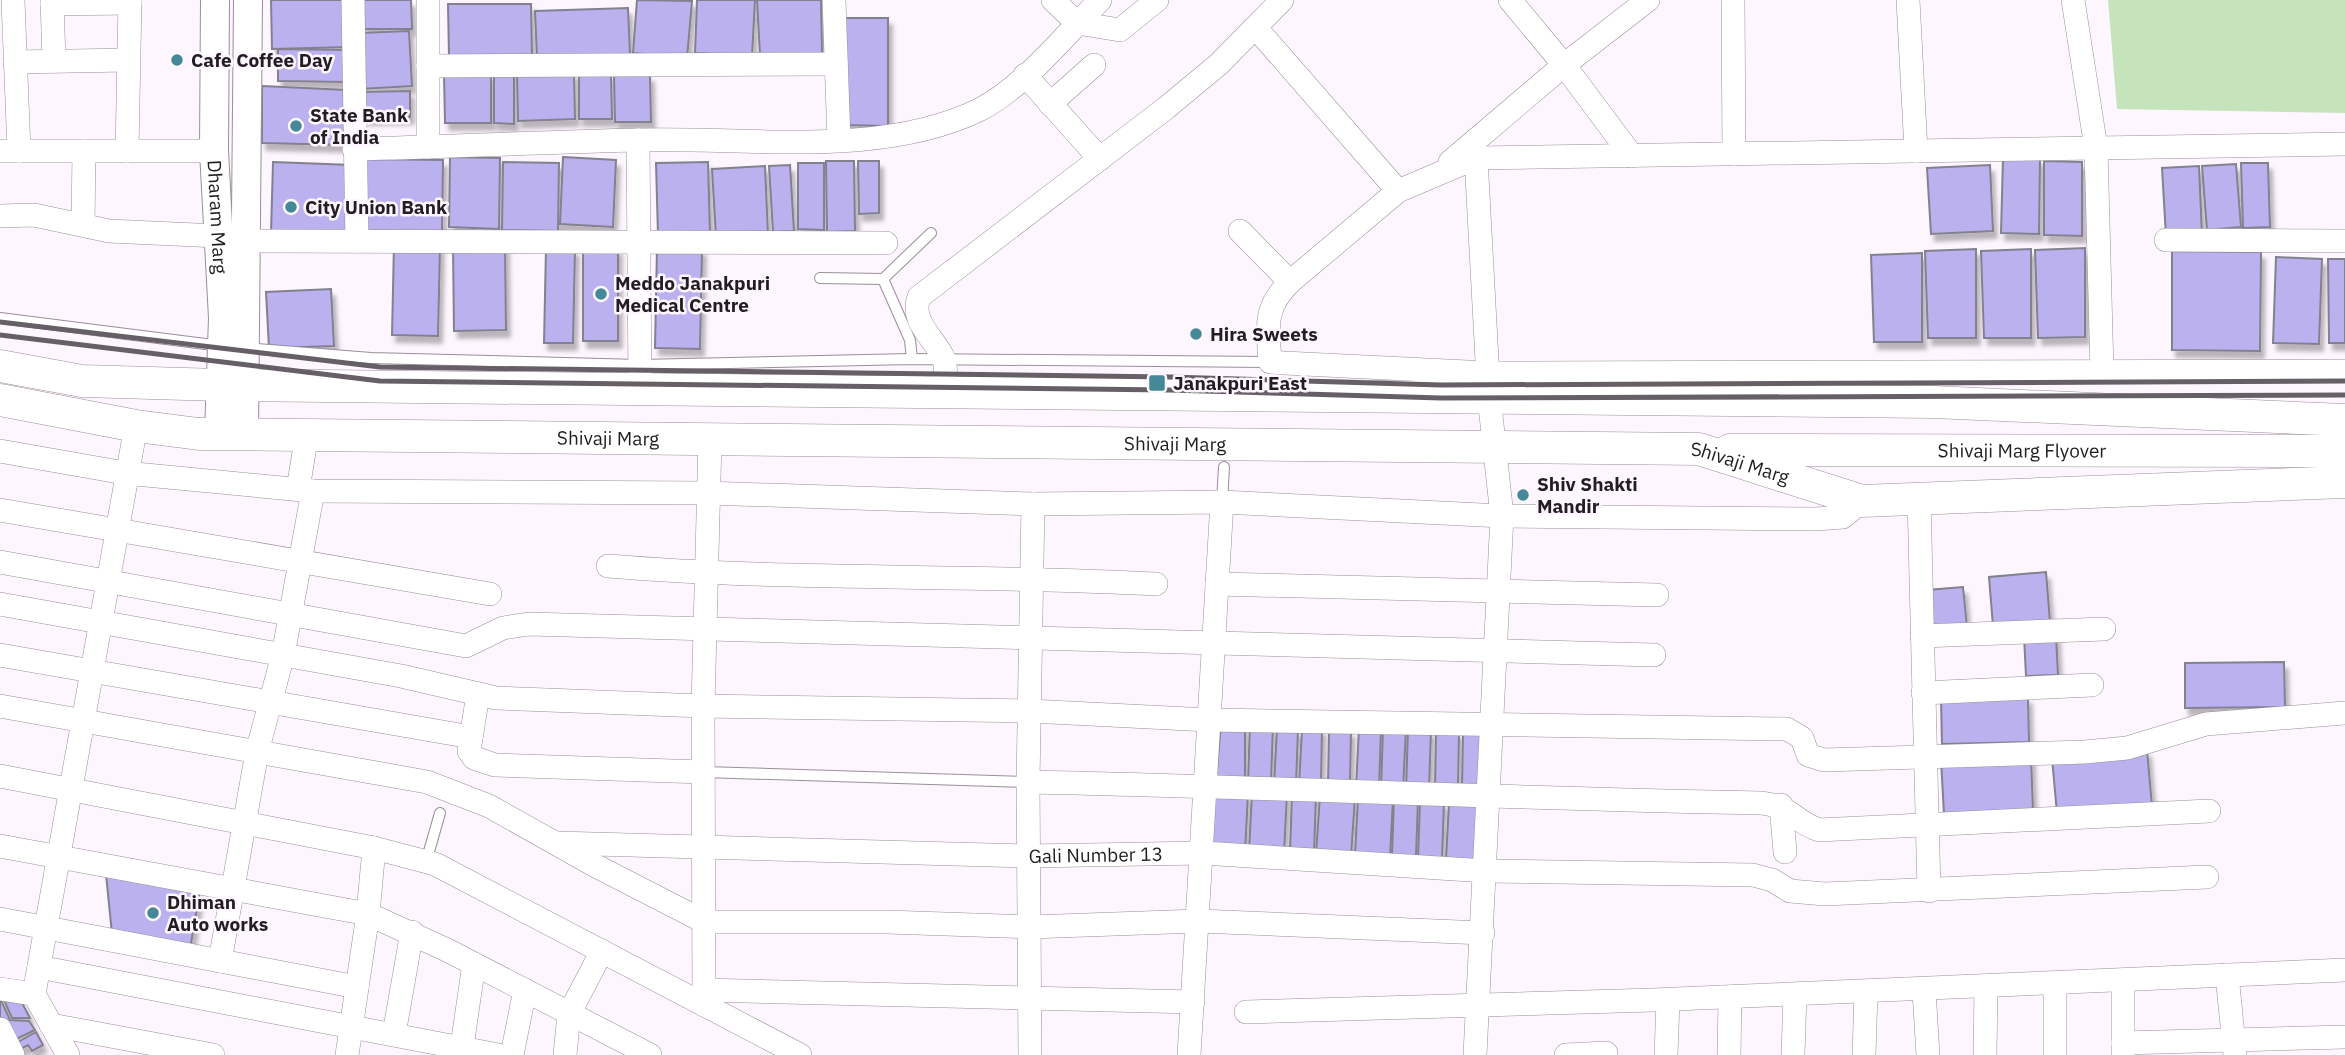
<svg xmlns="http://www.w3.org/2000/svg" width="2345" height="1055" viewBox="0 0 2345 1055" font-family="'IBM Plex Sans',sans-serif">
	<style>
		.green { fill: #c5e4bc }
		.building { fill: #bbb1ef; stroke: #83818f; stroke-width: 2; filter: url(#shadow) }
		.lines { fill: none; stroke-linecap: round; stroke-linejoin: round }
		.service-casing { stroke: #998e9a; stroke-width: 12 }
		.minor-casing { stroke: #998e9a; stroke-width: 24 }
		.tertiary-casing { stroke: #998e9a; stroke-width: 30 }
		.secondary-casing { stroke: #998e9a; stroke-width: 33 }
		.service { stroke: #fff; stroke-width: 10 }
		.minor { stroke: #fff; stroke-width: 23 }
		.tertiary { stroke: #fff; stroke-width: 28 }
		.secondary { stroke: #fff; stroke-width: 32 }
		.rail { stroke: #666066; stroke-width: 5 }
		.poi-dot { fill: #458898; stroke: #fef6fe; stroke-width: 2.5 }
		.labels { text-anchor: middle; dominant-baseline: central; stroke-width: 5; stroke-linejoin: round; paint-order: stroke }
		.poi-label { font-size: 19px; font-weight: bold; fill: #211d22; stroke: #fef6fe; text-anchor: start }
		.street-label { font-size: 19px; fill: #211d22; stroke: #fef6fe }
	</style>
	<defs>
		<filter id="shadow"><feDropShadow dx="4" dy="7" stdDeviation="2" flood-color="#0004"/></filter>
	</defs>
	<rect width="100%" height="100%" fill="#fef6fe"/>
	<!-- green -->
	<polygon class="green" points="2108,0 2345,0 2345,113 2117,109"/>
	<!-- building -->
	<g class="building">
		<polygon points="271,0 346,0 348,47 272,49"/>
		<polygon points="362,0 411,0 412,29 362,29"/>
		<polygon points="637,0 692,1 687,58 633,53"/>
		<polygon points="697,0 755,0 752,56 695,53"/>
		<polygon points="757,0 821,0 822,53 760,55"/>
		<polygon points="448,4 531,4 532,56 449,56"/>
		<polygon points="628,8 630,54 537,58 535,11"/>
		<polygon points="842,18 888,18 888,126 842,125"/>
		<polygon points="409,31 412,86 360,89 358,33"/>
		<polygon points="278,49 348,50 347,82 278,81"/>
		<polygon points="494,71 514,71 514,124 494,123"/>
		<polygon points="574,72 575,119 518,121 517,74"/>
		<polygon points="444,73 491,73 491,123 445,123"/>
		<polygon points="579,74 611,74 612,119 579,119"/>
		<polygon points="650,75 651,122 615,122 614,76"/>
		<polygon points="262,86 347,90 343,145 262,143"/>
		<polygon points="410,91 410,117 361,118 360,92"/>
		<polygon points="450,157 500,158 499,229 449,227"/>
		<polygon points="563,157 616,160 613,227 560,224"/>
		<polygon points="2003,158 2040,159 2039,234 2001,233"/>
		<polygon points="363,159 443,160 442,232 362,230"/>
		<polygon points="826,161 854,161 855,231 827,232"/>
		<polygon points="858,161 879,161 879,213 859,214"/>
		<polygon points="2044,161 2082,162 2082,236 2044,235"/>
		<polygon points="273,162 352,165 349,236 271,233"/>
		<polygon points="503,162 559,163 558,231 502,230"/>
		<polygon points="708,162 710,234 658,235 656,163"/>
		<polygon points="798,163 824,163 824,230 798,229"/>
		<polygon points="2241,163 2268,163 2270,227 2243,228"/>
		<polygon points="2236,164 2241,227 2207,230 2202,166"/>
		<polygon points="790,165 794,231 773,232 769,166"/>
		<polygon points="1990,165 1993,231 1931,234 1927,168"/>
		<polygon points="765,166 768,235 716,237 712,169"/>
		<polygon points="2199,166 2202,235 2166,236 2162,168"/>
		<polygon points="394,244 440,246 438,336 392,335"/>
		<polygon points="505,244 506,330 454,331 453,245"/>
		<polygon points="546,248 575,249 573,343 544,343"/>
		<rect x="583" y="248" width="35" height="93"/>
		<polygon points="657,248 702,249 700,349 655,348"/>
		<polygon points="2085,248 2085,337 2038,338 2035,250"/>
		<polygon points="1976,249 1976,338 1928,338 1925,251"/>
		<polygon points="2031,249 2031,338 1984,338 1981,251"/>
		<polygon points="2172,251 2261,252 2260,351 2172,350"/>
		<polygon points="1922,253 1922,342 1874,342 1871,255"/>
		<polygon points="2276,257 2322,259 2319,344 2273,343"/>
		<polygon points="2328,259 2345,259 2345,343 2329,343"/>
		<polygon points="331,289 334,346 269,348 266,292"/>
		<polygon points="2046,572 2050,622 1993,626 1989,577"/>
		<polygon points="1963,587 1967,627 1931,630 1927,590"/>
		<polygon points="2056,635 2058,675 2026,676 2024,636"/>
		<polygon points="2284,662 2285,707 2185,708 2185,663"/>
		<polygon points="2028,697 2029,742 1942,744 1941,700"/>
		<polygon points="1221,723 1245,725 1245,782 1216,781"/>
		<polygon points="1250,723 1273,724 1271,784 1248,783"/>
		<polygon points="1359,727 1381,728 1379,789 1356,788"/>
		<polygon points="1277,728 1298,730 1296,785 1274,784"/>
		<polygon points="1322,728 1321,786 1299,785 1302,729"/>
		<polygon points="1383,729 1406,730 1403,790 1381,790"/>
		<polygon points="1408,729 1431,730 1429,791 1406,790"/>
		<polygon points="1351,730 1350,785 1328,784 1329,731"/>
		<polygon points="1436,731 1459,732 1458,787 1435,787"/>
		<polygon points="1463,732 1486,733 1485,788 1462,787"/>
		<polygon points="2147,750 2152,806 2057,813 2052,758"/>
		<polygon points="2031,757 2033,811 1944,814 1941,760"/>
		<polygon points="1213,792 1248,794 1245,852 1210,850"/>
		<polygon points="1252,793 1287,794 1284,853 1249,851"/>
		<polygon points="1292,793 1316,795 1314,853 1290,851"/>
		<polygon points="1320,795 1355,798 1351,856 1316,854"/>
		<polygon points="1358,797 1393,799 1390,857 1355,855"/>
		<polygon points="1394,798 1418,799 1416,857 1392,856"/>
		<polygon points="1420,800 1444,802 1442,860 1418,859"/>
		<polygon points="1449,803 1485,805 1482,862 1446,859"/>
		<polygon points="106,874 200,891 190,949 112,934"/>
		<polygon points="0,998 10,1020 29,1021 35,1030 10,1042 0,1024"/>
		<polygon points="3,998 21,1001 30,1018 12,1018"/>
		<polygon points="36,1032 43,1045 32,1051 28,1045 15,1052 11,1046"/>
	</g>
	<g class="lines">
		<defs>
			<g id="service">
				<polyline points="820,278 883,279 910,340 912,359"/>
				<polyline points="883,279 931,233"/>
				<polyline points="0,318 221,346"/>
				<polyline points="245,348 371,358 640,365 912,359 1270,362"/>
				<polyline points="1222,502 1224,467"/>
				<polyline points="703,772 1028,782"/>
				<polyline points="426,862 440,813"/>
			</g>
			<g id="minor">
				<polyline points="13,0 19,151"/>
				<polyline points="52,0 54,61"/>
				<polyline points="353,0 357,241"/>
				<polyline points="834,0 839,140"/>
				<polyline points="1053,0 1077,23 1120,30 1157,0"/>
				<polyline points="1510,0 1564,65 1632,156"/>
				<polyline points="1733,0 1734,154"/>
				<polyline points="1908,0 1916,151"/>
				<polyline points="2073,0 2096,148 2102,371"/>
				<polyline points="52,4 130,3"/>
				<polyline points="1256,28 1398,191"/>
				<polyline points="15,62 128,60"/>
				<polyline points="428,66 836,64"/>
				<polyline points="1025,75 1100,159"/>
				<polyline points="1050,104 1094,65"/>
				<polyline points="638,140 640,387"/>
				<path d="M 2345,144 L 1476,158 L 1398,191 L 1290,282 C 1263,308 1268,328 1270,362 L 1284,363 L 1488,373 L 2345,371"/>
				<polyline points="428,147 428,0"/>
				<path d="M 354,149 C 449,147 545,142 640,140 C 748,137 880,158 979,110 C 1023,88 1066,34 1100,0"/>
				<polyline points="0,151 214,151"/>
				<polyline points="127,151 130,0"/>
				<polyline points="1450,162 1564,65 1648,0"/>
				<polyline points="0,216 34,215 109,231 218,236"/>
				<polyline points="83,225 84,151"/>
				<polyline points="1240,231 1290,282"/>
				<polyline points="2166,240 2345,241"/>
				<polyline points="246,241 886,243"/>
				<path d="M 945,391 C 945,381 947,366 943,357 C 933,337 910,321 919,297 L 1166,108 L 1219,64 L 1282,0"/>
				<polyline points="0,451 125,473 313,491 707,493 1033,504 1222,502 1502,516 1816,519 1843,517 1862,501"/>
				<polyline points="298,489 307,434"/>
				<polyline points="1919,499 1929,891"/>
				<polyline points="0,510 490,594"/>
				<polyline points="0,562 466,646 503,628 529,624 1654,655"/>
				<path d="M 608,566 C 790,581 973,574 1156,584"/>
				<polyline points="1217,584 1657,595"/>
				<polyline points="0,604 401,676 496,698 703,706 1030,711 1209,720 1787,729 1802,738 1808,755 1824,760 2085,752 2127,748 2206,724 2345,713"/>
				<polyline points="1922,636 2104,629"/>
				<polyline points="0,655 471,737"/>
				<polyline points="1923,693 2092,685"/>
				<polyline points="478,694 469,751 474,758 495,765 703,772"/>
				<polyline points="0,706 427,782 489,806 594,865 705,922 887,922 1029,927 1199,921 1483,933"/>
				<polyline points="0,776 374,848 435,864 800,1055"/>
				<path d="M 1028,782 C 1273,787 1517,799 1761,803 C 1791,806 1793,821 1819,830 L 2209,811"/>
				<polyline points="1781,805 1785,852"/>
				<path id="s1" d="M 557,843 L 1029,856 L 1203,853 L 1486,871 L 1753,875 L 1772,880 L 1790,891 L 1825,894 L 2207,877"/>
				<polyline points="0,846 368,914 447,950 650,1055"/>
				<polyline points="0,919 357,987"/>
				<polyline points="220,961 257,752 283,655 313,491"/>
				<polyline points="39,967 498,1055"/>
				<polyline points="2227,975 2235,1055"/>
				<polyline points="0,989 34,994"/>
				<polyline points="704,990 1193,1002"/>
				<polyline points="1924,990 1928,1055"/>
				<polyline points="704,1005 703,706 710,440"/>
				<polyline points="1246,1012 1653,1000 2345,970"/>
				<polyline points="51,1025 213,1055"/>
				<polyline points="0,1029 13,1055"/>
				<polyline points="394,1034 412,932"/>
				<polyline points="2123,1043 2345,1037"/>
				<polyline points="462,1046 474,964"/>
				<polyline points="68,1055 34,994 136,426"/>
				<polyline points="347,1055 368,914 374,848"/>
				<polyline points="512,1055 525,990"/>
				<polyline points="565,1055 569,1014 602,951"/>
				<polyline points="1030,1055 1028,782 1033,504"/>
				<polyline points="1189,1055 1222,502"/>
				<polyline points="1475,1055 1502,516 1489,397 1476,158"/>
				<polyline points="1566,1055 1606,1053"/>
				<polyline points="1666,1055 1668,1000"/>
				<polyline points="1729,1055 1730,997"/>
				<polyline points="1793,1055 1795,995"/>
				<polyline points="1864,1055 1866,992"/>
				<polyline points="1985,1055 1986,987"/>
				<polyline points="2055,1055 2055,984"/>
				<polyline points="2123,1055 2123,980"/>
			</g>
			<g id="tertiary">
				<path id="s2" d="M 215,0 L 214,151 L 223,318 L 219,434"/>
				<polyline points="244,433 248,0"/>
			</g>
			<g id="secondary">
				<polyline points="0,366 82,381 220,385 1933,402 2345,420"/>
				<path id="s3" d="M 0,400 L 136,426 L 199,434 L 1699,449 L 1862,501 L 2345,482"/>
				<path id="s4" d="M 1730,450 L 2345,451"/>
			</g>
		</defs>
		<!-- service casing -->
		<use href="#service" class="service-casing"/>
		<!-- minor casing -->
		<use href="#minor" class="minor-casing"/>
		<!-- tertiary casing -->
		<use href="#tertiary" class="tertiary-casing"/>
		<!-- secondary casing -->
		<use href="#secondary" class="secondary-casing"/>
		<!-- service -->
		<use href="#service" class="service"/>
		<!-- minor -->
		<use href="#minor" class="minor"/>
		<!-- tertiary -->
		<use href="#tertiary" class="tertiary"/>
		<!-- secondary -->
		<use href="#secondary" class="secondary"/>
		<!-- rail -->
		<g class="rail">
			<polyline points="0,322 380,367 1169,377 1441,385 2345,381"/>
			<polyline points="0,335 380,381 1169,390 1441,398 2345,395"/>
		</g>
	</g>
	<!-- markers -->
	<g class="poi-dot">
		<circle cx="177" cy="60" r="7"/>
		<circle cx="296" cy="126" r="7"/>
		<circle cx="291" cy="207" r="7"/>
		<circle cx="601" cy="294" r="7"/>
		<circle cx="1196" cy="334" r="7"/>
		<rect x="1148" y="374" width="18" height="18" rx="3.5"/>
		<circle cx="1523" cy="495" r="7"/>
		<circle cx="153" cy="913" r="7"/>
	</g>
	<g class="labels">
		<!-- poi labels -->
		<g class="poi-label">
			<text x="191" y="60">Cafe Coffee Day</text>
			<text x="310" y="115">State Bank<tspan x="310" dy="22">of India</tspan></text>
			<text x="305" y="207">City Union Bank</text>
			<text x="615" y="283">Meddo Janakpuri<tspan x="615" dy="22">Medical Centre</tspan></text>
			<text x="1210" y="334">Hira Sweets</text>
			<text x="1173" y="383">Janakpuri East</text>
			<text x="1537" y="484">Shiv Shakti<tspan x="1537" dy="22">Mandir</tspan></text>
			<text x="167" y="902">Dhiman<tspan x="167" dy="22">Auto works</tspan></text>
		</g>
		<!-- street labels -->
		<g class="street-label">
			<text stroke="none"><textPath href="#s2" startOffset="217">Dharam Marg</textPath></text>
			<text stroke="none"><textPath href="#s3" startOffset="611">Shivaji Marg</textPath></text>
			<text stroke="none"><textPath href="#s3" startOffset="1178">Shivaji Marg</textPath></text>
			<text stroke="none"><textPath href="#s4" startOffset="292">Shivaji Marg Flyover</textPath></text>
			<text stroke="none"><textPath href="#s3" startOffset="1745">Shivaji Marg</textPath></text>
			<text stroke="none"><textPath href="#s1" startOffset="539">Gali Number 13</textPath></text>
		</g>
	</g>
</svg>
